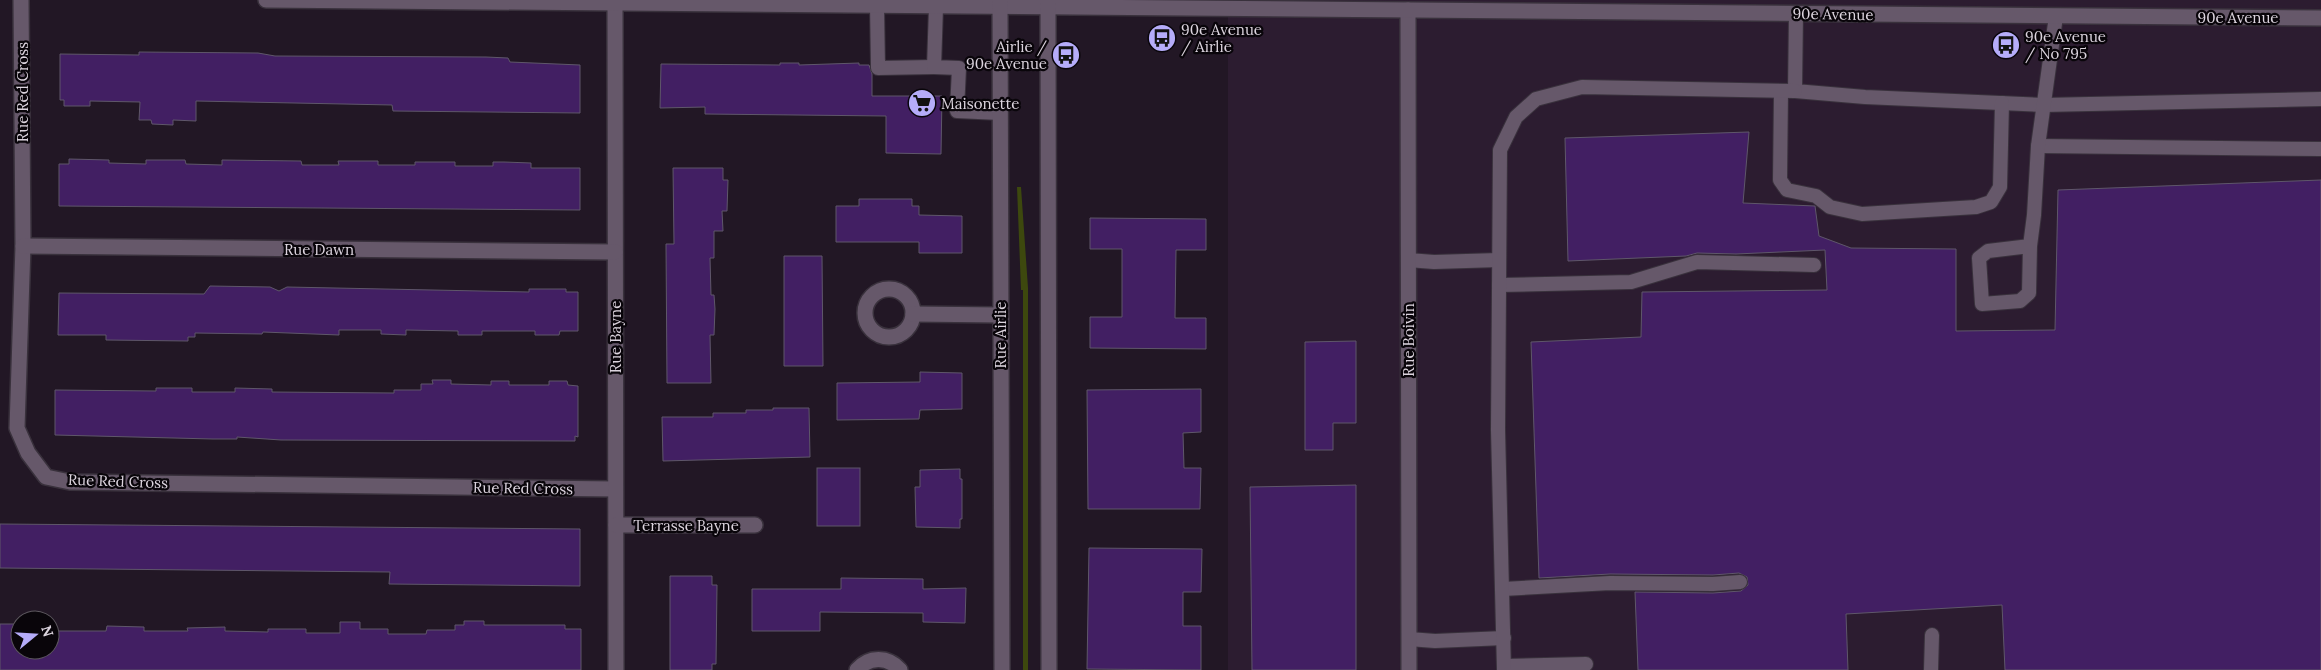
<svg xmlns="http://www.w3.org/2000/svg" width="2321" height="670" viewBox="0 0 2321 670" font-family="Lora,serif">
	<style>
		.built { fill: #2c1c30 }
		.green { fill: #3d480e }
		.building { fill: #421f63; stroke: #5f576a }
		.lines { fill: none; stroke-linecap: round; stroke-linejoin: round }
		.service-casing { stroke: #39313c; stroke-width: 16 }
		.minor-casing { stroke: #39313c; stroke-width: 18 }
		.tertiary-casing { stroke: #39313c; stroke-width: 18 }
		.secondary-casing { stroke: #39313c; stroke-width: 18 }
		.service { stroke: #66586a; stroke-width: 14 }
		.minor { stroke: #66586a; stroke-width: 15 }
		.tertiary { stroke: #66586a; stroke-width: 15 }
		.secondary { stroke: #66586a; stroke-width: 15 }
		.labels { text-anchor: middle; dominant-baseline: central; stroke-width: 4.5; stroke-linejoin: round; paint-order: stroke }
		.street-label { font-size: 15px; fill: #dcd4de; stroke: #09050a }
		.poi-label { font-size: 15px; fill: #dcd4de; stroke: #09050a; text-anchor: start }
	</style>
	<rect width="100%" height="100%" fill="#221725"/>
	<!-- built -->
	<rect class="built" x="1228" y="0" width="1093" height="670"/>
	<!-- green -->
	<polygon class="green" points="1017,187 1021,187 1028,288 1028,670 1023,670 1023,290 1021,290"/>
	<!-- building -->
	<g class="building">
		<polygon points="139,52 258,53 275,56 486,57 508,58 510,62 580,65 580,113 393,111 392,105 196,101 196,121 173,120 173,125 152,124 151,120 139,120 140,102 90,101 90,106 64,106 64,100 60,100 60,54 139,55"/>
		<polygon points="780,63 799,63 799,65 859,63 859,65 869,65 872,74 872,96 942,96 941,154 886,153 886,116 705,114 705,107 660,108 661,64 780,65"/>
		<polygon points="1749,132 1743,203 1815,206 1819,236 1851,248 1956,249 1956,331 2055,330 2058,190 2321,180 2321,670 2005,670 2002,605 1846,614 1848,670 1638,670 1635,592 1713,593 1741,591 1748,585 1747,577 1739,573 1713,575 1610,574 1539,578 1531,342 1641,337 1642,292 1827,290 1825,250 1736,254 1697,253 1686,256 1568,261 1565,138"/>
		<polygon points="69,159 109,160 109,163 146,164 146,160 185,160 186,164 222,165 222,160 301,161 302,165 339,165 338,161 378,161 378,165 415,165 415,162 455,162 455,166 493,166 493,162 504,162 531,163 531,168 580,168 580,210 59,206 59,164 69,164"/>
		<polygon points="673,168 723,168 723,180 728,180 727,211 722,211 723,231 714,231 714,258 710,258 711,295 714,295 715,309 714,335 710,335 711,383 667,383 666,244 674,244"/>
		<polygon points="859,199 912,199 912,206 919,206 919,215 962,216 962,253 919,253 919,242 836,242 836,206 859,206"/>
		<polygon points="1090,218 1206,219 1206,250 1176,250 1175,318 1206,318 1206,349 1090,348 1090,317 1122,317 1122,249 1090,249"/>
		<polygon points="784,256 822,256 823,366 784,366"/>
		<polygon points="210,286 270,287 279,291 287,287 529,292 529,289 566,289 566,292 578,292 578,331 560,331 559,335 535,335 535,331 482,331 482,335 458,335 458,331 406,330 406,335 381,334 381,330 339,330 339,335 263,332 262,334 195,333 195,337 188,337 188,341 106,340 106,335 58,335 59,293 204,294"/>
		<polygon points="1356,341 1356,423 1333,423 1333,450 1305,450 1305,342"/>
		<polygon points="920,372 962,373 962,409 920,410 919,419 837,420 837,383 920,382"/>
		<polygon points="432,380 451,380 451,384 491,385 491,381 509,381 509,385 549,385 549,381 567,381 568,385 578,386 578,437 575,436 575,441 281,440 237,437 237,439 213,439 55,435 55,390 156,391 156,388 192,388 192,392 235,392 235,388 272,389 272,392 394,393 394,390 421,390 421,384 433,384"/>
		<polygon points="1201,389 1201,432 1183,433 1184,468 1201,468 1200,509 1088,509 1087,390"/>
		<polygon points="773,408 809,408 810,457 663,461 662,417 713,417 713,413 746,413 746,410 773,410"/>
		<rect x="817" y="468" width="43" height="58"/>
		<polygon points="960,469 960,479 962,479 962,519 960,519 960,528 916,527 915,487 920,487 920,470"/>
		<polygon points="1356,485 1356,670 1252,670 1250,487"/>
		<polygon points="0,524 580,529 580,586 389,584 390,572 0,568"/>
		<polygon points="1089,548 1202,549 1201,592 1183,592 1183,626 1201,626 1201,670 1087,669"/>
		<polygon points="670,576 712,576 712,585 717,585 716,664 712,664 712,670 670,670"/>
		<polygon points="841,578 923,579 923,589 966,588 965,623 923,622 923,613 820,612 820,631 752,631 752,589 841,589"/>
		<polygon points="464,621 484,621 484,625 565,625 565,629 581,629 581,670 0,670 0,624 20,624 20,650 50,650 50,631 106,631 107,626 144,627 144,631 188,631 187,628 225,627 225,631 268,632 268,629 306,629 306,633 340,633 340,622 360,622 360,629 388,629 388,634 426,634 427,630 455,630 455,625 464,625"/>
	</g>
	<g class="lines">
		<defs>
			<g id="service">
				<polyline points="877,6 878,68 934,67"/>
				<polyline points="936,7 934,67 959,68 957,111 1000,113"/>
				<polyline points="1796,13 1795,91 1865,97 2043,105 2321,99"/>
				<polyline points="1781,91 1780,180 1787,190 1816,196 1830,207 1862,214 1976,207 1991,202 2000,187 2002,103"/>
				<polyline points="2038,146 2321,149"/>
				<polyline points="2030,246 1988,251 1979,258 1982,304 2020,301 2029,293 2030,246 2034,215 2038,146 2056,16"/>
				<polyline points="1408,260 1434,262 1499,260"/>
				<polyline points="1499,285 1631,282 1697,262 1814,265"/>
				<polyline points="1503,589 1610,583 1713,584 1740,582"/>
				<polyline points="1409,639 1435,641 1504,638"/>
				<polyline points="1504,666 1586,664"/>
				<polyline points="1504,670 1498,430 1500,150 1516,117 1536,99 1582,87 1795,91"/>
				<polyline points="1931,670 1932,635"/>
			</g>
			<g id="minor">
				<polyline points="21,0 23,246 17,428 28,453 46,477 70,482 615,489"/>
				<polyline points="615,4 616,670"/>
				<polyline points="1408,10 1409,670"/>
				<polyline points="23,246 615,252"/>
				<circle cx="889" cy="313" r="24"/>
				<polyline points="913,314 1000,315"/>
				<polyline points="616,525 755,525"/>
				<path d="M 857,670 C 869,656 888,656 900,670"/>
			</g>
			<polyline id="tertiary" points="266,0 2321,18"/>
			<g id="secondary">
				<polyline points="1000,0 1002,670"/>
				<polyline points="1048,0 1049,670"/>
			</g>
		</defs>
		<!-- service casing -->
		<use href="#service" class="service-casing"/>
		<!-- minor casing -->
		<use href="#minor" class="minor-casing"/>
		<!-- tertiary casing -->
		<use href="#tertiary" class="tertiary-casing"/>
		<!-- secondary casing -->
		<use href="#secondary" class="secondary-casing"/>
		<!-- service -->
		<use href="#service" class="service"/>
		<!-- minor -->
		<use href="#minor" class="minor"/>
		<!-- tertiary -->
		<use href="#tertiary" class="tertiary"/>
		<!-- secondary -->
		<use href="#secondary" class="secondary"/>
	</g>
	<!-- icons -->
	<defs>
		<symbol id="bus-disc" viewBox="-11 -11 22 22"><circle r="9.5" fill="#b5acf9" stroke="#09050a"/><path d="M-5-6H5V4H4V6H2V4H-2V6H-4V4H-5ZM-3.5-4V0h7V-4ZM-3.5 1.2v1.5H-2V1.2ZM2 1.2v1.5H3.5V1.2Z" fill="#111"/></symbol>
		<symbol id="supermarket-disc" viewBox="-11 -11 22 22"><circle r="9.5" fill="#b5acf9" stroke="#09050a"/><path d="M-6-5.5h2.5l.6 2H6L4.5 2H-2.5L-4.4-4H-6ZM-1.5 3.2a1.3 1.3 0 1 0 .1 0ZM3 3.2a1.3 1.3 0 1 0 .1 0Z" fill="#111"/></symbol>
	</defs>
	<g fill-rule="evenodd">
		<use href="#bus-disc" x="1146" y="22" width="32" height="32"/>
		<use href="#bus-disc" x="1990" y="29" width="32" height="32"/>
		<use href="#bus-disc" x="1050" y="39" width="32" height="32"/>
		<use href="#supermarket-disc" x="906" y="87" width="32" height="32"/>
	</g>
	<g class="labels">
		<!-- street labels -->
		<g class="street-label">
			<text transform="translate(1833 14) rotate(1)">90e Avenue</text>
			<text x="2238" y="17">90e Avenue</text>
			<text transform="translate(22 92) rotate(-90)">Rue Red Cross</text>
			<text x="319" y="249">Rue Dawn</text>
			<text transform="translate(1000 335) rotate(-90)">Rue Airlie</text>
			<text transform="translate(615 337) rotate(-90)">Rue Bayne</text>
			<text transform="translate(1408 340) rotate(-90)">Rue Boivin</text>
			<text transform="translate(118 481) rotate(2)">Rue Red Cross</text>
			<text transform="translate(523 488) rotate(1)">Rue Red Cross</text>
			<text x="686" y="525">Terrasse Bayne</text>
		</g>
		<!-- poi labels -->
		<g class="poi-label">
			<text x="1181" y="29">90e Avenue<tspan x="1181" dy="17">/ Airlie</tspan></text>
			<text x="2025" y="36">90e Avenue<tspan x="2025" dy="17">/ No 795</tspan></text>
			<text x="1047" y="46" text-anchor="end">Airlie /<tspan x="1047" dy="17">90e Avenue</tspan></text>
			<text x="941" y="103">Maisonette</text>
		</g>
	</g>
	<!-- north arrow -->
	<g transform="translate(35 635) rotate(72)"><circle r="24" fill="#09050a" stroke="#5d585f"/>
	<path d="M0-4L9 19L0 12L-9 19Z" fill="#b5acf9"/>
	<text y="-8" font-size="14" font-weight="bold" text-anchor="middle" fill="#dcd4de">N</text>
	</g>
</svg>
